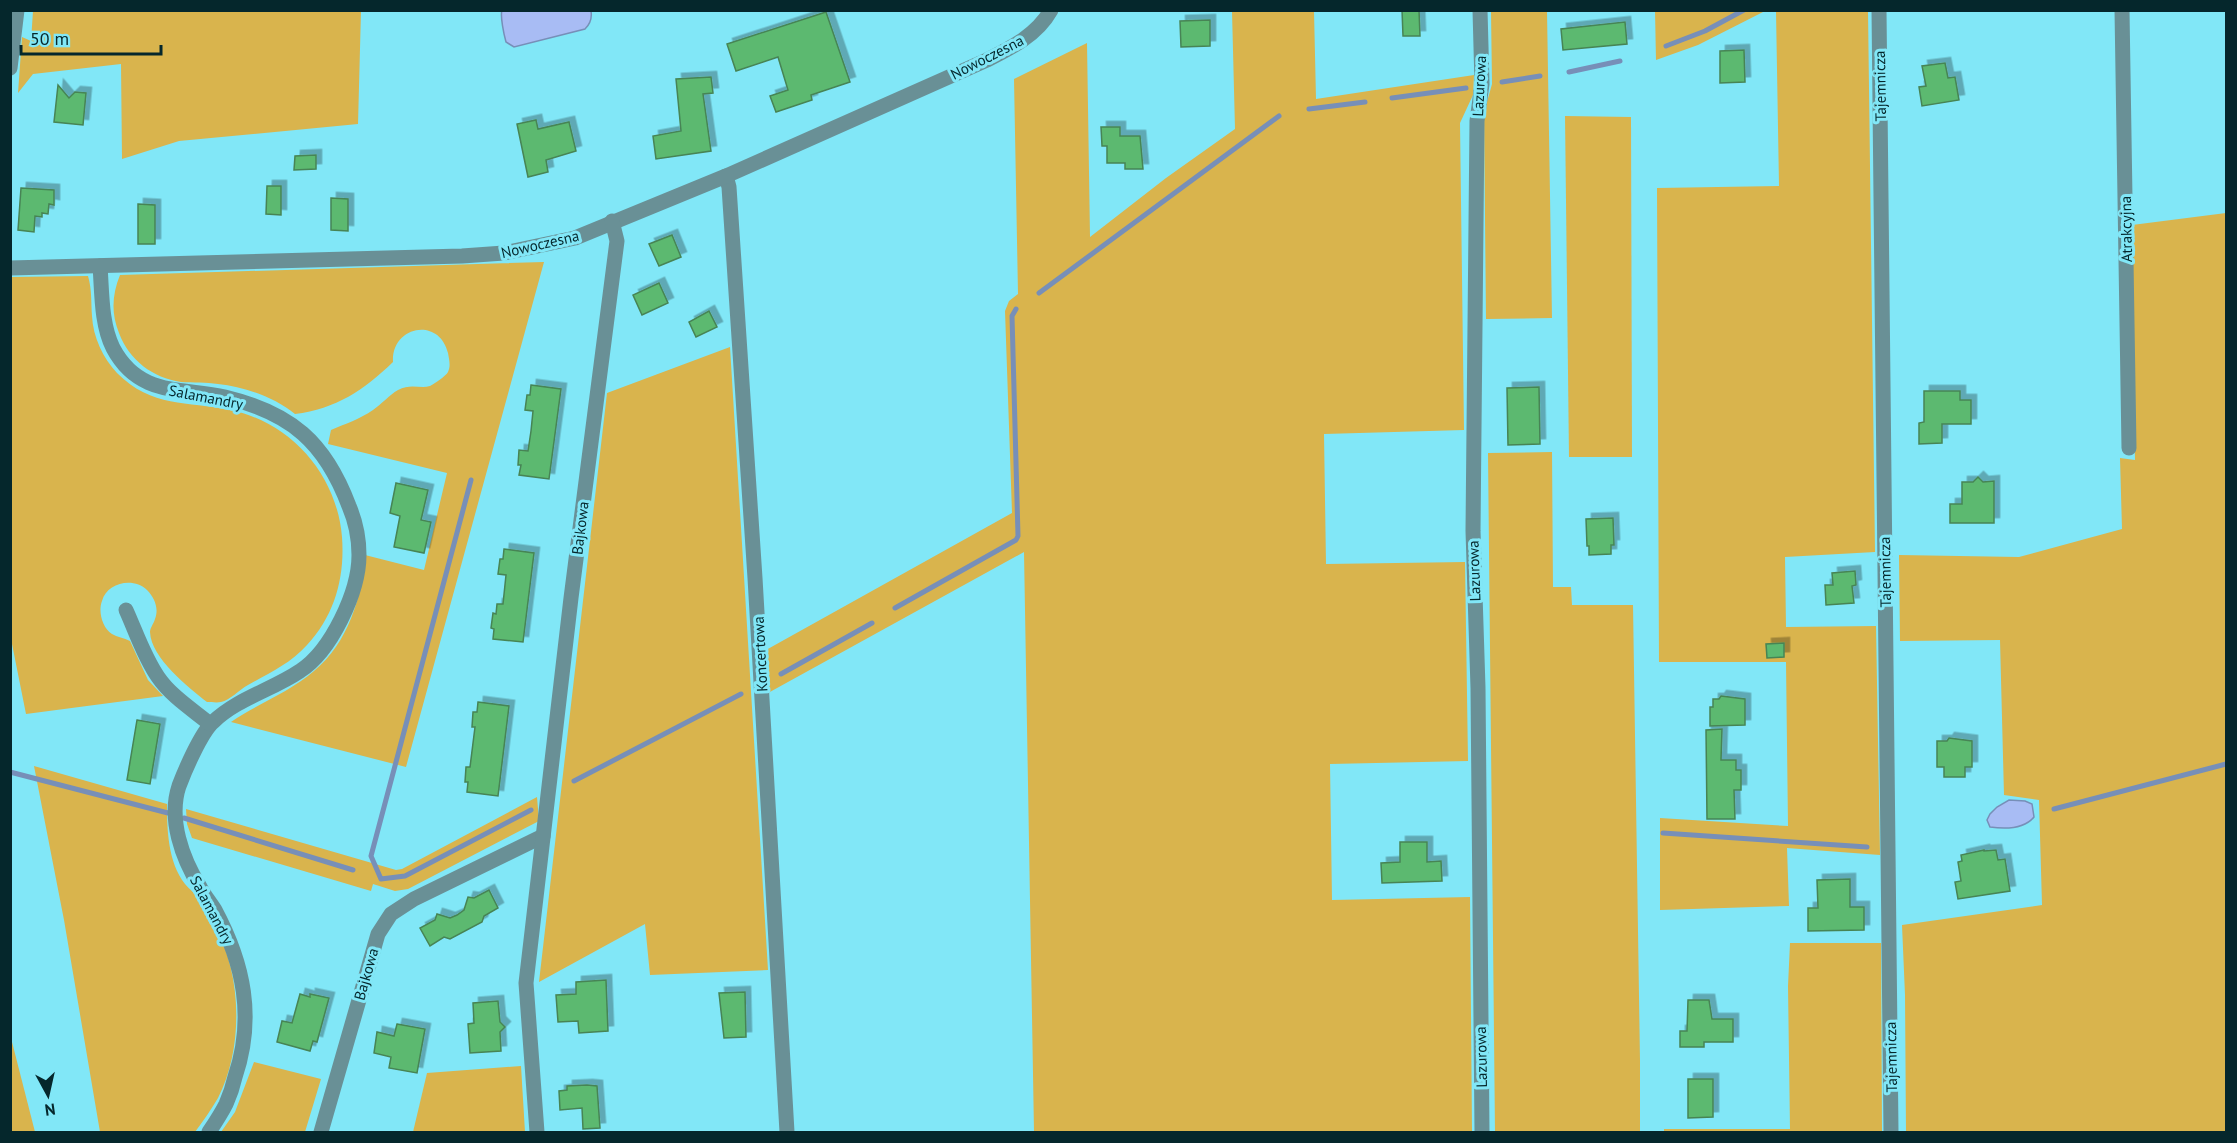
<svg xmlns="http://www.w3.org/2000/svg" width="2237" height="1143" viewBox="0 0 2237 1143" font-family="'PT Sans',sans-serif">
	<style>
		.green { fill: #d9b44d }
		.water { fill: #a8bcf4; stroke: #778fb8; stroke-width: 1.5 }
		.lines { fill: none; stroke-linecap: round; stroke-linejoin: round }
		.stream { stroke: #778fb8; stroke-width: 5 }
		.building { fill: #5bb970; stroke: #478454; stroke-width: 1.5; filter: url(#shadow) }
		.minor { stroke: #699096; stroke-width: 15 }
		.labels { text-anchor: middle; dominant-baseline: central; stroke-width: 6; stroke-linejoin: round; paint-order: stroke }
		.street-label { font-size: 15px; fill: #05272c; stroke: #81e7f7 }
	</style>
	<defs>
		<filter id="shadow"><feDropShadow dx="5.5" dy="-5.5" stdDeviation="0" flood-color="#0004"/></filter>
	</defs>
	<rect width="100%" height="100%" fill="#81e7f7"/>
	<!-- green -->
	<g class="green">
		<polygon points="33,11 361,11 358,124 179,141 122,159 121,64 33,74 18,93 22,37 31,41"/>
		<polygon points="1232,11 1314,11 1316,99 1474,75 1473,95 1460,123 1464,430 1324,434 1326,564 1465,562 1468,761 1330,764 1332,900 1470,897 1472,1132 1034,1132 1024,552 768,693 766,650 1012,513 1005,311 1009,301 1018,294 1014,79 1087,43 1090,237 1166,178 1235,129"/>
		<polygon points="1491,11 1547,11 1552,318 1486,319 1484,113 1492,84"/>
		<polygon points="1655,11 1655,10 1765,11 1698,45 1656,60"/>
		<polygon points="1776,11 1868,11 1875,552 1785,557 1786,627 1876,626 1880,855 1787,848 1789,906 1660,910 1660,818 1788,826 1786,662 1659,662 1657,188 1779,186"/>
		<polygon points="1565,116 1631,117 1632,457 1569,457"/>
		<polygon points="2226,213 2226,1132 1906,1132 1905,995 1902,925 2042,905 2039,800 2004,795 2000,640 1900,641 1899,555 2019,557 2122,529 2120,458 2135,460 2132,225"/>
		<path d="M 544,262 L 406,767 L 231,722 C 257,704 290,692 314,671 C 348,643 362,597 365,555 L 424,570 L 447,473 L 328,444 L 331,430 C 345,424 360,419 373,410 C 382,404 389,395 398,390 C 411,383 420,389 430,386 C 434,384 446,376 448,372 C 451,366 449,359 448,353 C 439,316 391,326 393,362 C 364,390 336,409 295,414 C 274,397 245,387 218,384 C 206,382 194,383 181,382 C 153,378 129,360 119,333 C 111,313 112,295 120,275 Z"/>
		<path d="M 88,276 C 92,289 91,303 92,316 C 93,337 103,358 117,373 C 152,408 187,401 230,410 C 291,422 337,475 342,537 C 345,577 335,615 307,645 C 290,664 269,673 248,685 C 239,690 230,700 221,702 C 217,703 211,702 207,702 C 189,688 151,658 150,632 C 150,628 154,623 155,619 C 159,609 155,598 147,590 C 134,577 107,582 102,601 C 98,611 102,628 112,634 C 117,637 124,638 130,641 L 148,680 L 163,696 L 26,714 L 10,634 L 11,277 Z"/>
		<polygon points="730,347 768,970 650,975 645,924 539,982 607,393"/>
		<polygon points="1552,452 1553,587 1571,587 1572,605 1633,605 1640,1061 1640,1132 1495,1132 1488,453"/>
		<path d="M 34,766 L 167,804 C 167,830 168,862 185,884 C 189,889 194,892 197,897 C 204,906 209,916 214,925 C 242,973 244,1047 218,1098 C 211,1110 203,1121 195,1132 L 100,1132 L 64,920 Z"/>
		<polygon points="537,797 539,821 408,889 395,891 373,884 371,891 192,838 187,824 186,809 396,870 402,869"/>
		<polygon points="1790,943 1881,943 1882,1132 1664,1132 1664,1129 1790,1129 1788,986"/>
		<polygon points="10,1038 11,1038 35,1132 11,1132"/>
		<polygon points="254,1062 321,1079 305,1132 221,1132 235,1112"/>
		<polygon points="521,1066 525,1132 413,1132 427,1073"/>
	</g>
	<!-- water -->
	<g class="water">
		<path d="M 502,10 L 591,11 C 592,17 590,24 585,29 L 514,47 L 506,42 C 504,35 500,16 502,10 Z"/>
		<path d="M 2009,800 L 2025,801 L 2032,804 L 2034,817 C 2024,829 2004,829 1990,827 L 1987,820 L 1990,814 L 1997,807 Z"/>
	</g>
	<g class="lines">
		<!-- stream -->
		<g class="stream">
			<polyline points="1666,46 1705,31 1744,10"/>
			<polyline points="1569,72 1620,61"/>
			<polyline points="1502,82 1540,76"/>
			<polyline points="1392,98 1466,88"/>
			<polyline points="1309,109 1365,102"/>
			<polyline points="1039,293 1279,116"/>
			<polyline points="471,480 371,856 381,879 405,876 531,810"/>
			<polyline points="895,608 1016,540 1018,536 1012,316 1016,309"/>
			<polyline points="781,674 872,623"/>
			<polyline points="10,772 168,813"/>
			<polyline points="574,781 741,694"/>
			<polyline points="2054,809 2226,764"/>
			<polyline points="184,818 353,870"/>
			<polyline points="1663,833 1867,847"/>
		</g>
	</g>
	<!-- building -->
	<g class="building">
		<polygon points="1402,10 1419,10 1420,36 1403,36"/>
		<polygon points="826,12 850,82 811,95 812,100 776,112 770,96 788,90 778,57 736,71 727,44"/>
		<polygon points="1210,20 1210,46 1181,47 1180,21"/>
		<polygon points="1625,22 1627,44 1563,50 1561,29"/>
		<polygon points="1744,50 1745,82 1720,83 1720,51"/>
		<polygon points="1945,63 1948,78 1955,77 1959,100 1922,106 1919,87 1926,86 1922,66"/>
		<polygon points="711,77 713,93 703,94 711,151 656,159 653,136 681,131 676,79"/>
		<polygon points="58,85 69,98 75,92 86,93 83,125 54,122"/>
		<polygon points="536,120 538,129 569,122 576,151 546,160 548,172 528,177 517,124"/>
		<polygon points="1101,127 1120,127 1120,136 1140,136 1143,169 1125,169 1125,163 1107,163 1107,146 1102,146"/>
		<polygon points="316,155 316,169 294,170 295,156"/>
		<polygon points="267,186 281,186 281,215 266,214"/>
		<polygon points="21,188 54,190 54,205 49,204 48,214 42,213 42,217 35,216 34,232 18,230"/>
		<polygon points="331,198 348,199 348,231 331,230"/>
		<polygon points="138,204 155,205 155,244 138,244"/>
		<polygon points="672,235 681,257 659,266 649,244"/>
		<polygon points="659,283 668,303 642,315 633,295"/>
		<polygon points="709,311 717,327 696,337 689,322"/>
		<polygon points="531,385 561,389 549,479 519,475 521,465 518,465 519,450 528,451 531,431 533,411 525,410 527,395 530,395"/>
		<polygon points="1539,387 1540,444 1508,445 1507,388"/>
		<polygon points="1924,391 1960,391 1960,400 1971,400 1971,424 1942,424 1942,443 1919,444 1919,423 1924,422"/>
		<polygon points="1978,477 1983,482 1994,481 1994,523 1950,523 1950,504 1962,504 1962,482 1973,482"/>
		<polygon points="396,483 428,490 421,520 431,522 424,553 394,547 400,516 390,513"/>
		<polygon points="1613,518 1614,545 1611,545 1611,554 1589,555 1589,546 1587,546 1586,519"/>
		<polygon points="504,549 534,553 523,642 493,639 494,629 491,628 493,613 496,614 497,604 503,604 506,575 498,574 500,559 503,559"/>
		<polygon points="1855,571 1856,585 1852,586 1854,603 1826,605 1825,585 1833,585 1832,573"/>
		<polygon points="1784,643 1784,657 1767,658 1766,644"/>
		<polygon points="1721,696 1745,699 1745,725 1710,726 1710,707 1713,707 1713,699 1719,699"/>
		<polygon points="478,702 509,706 498,796 467,792 468,782 465,782 466,767 470,767 475,727 472,727 473,712 477,712"/>
		<polygon points="137,720 160,724 150,784 127,780"/>
		<polygon points="1722,729 1721,760 1736,760 1736,770 1741,770 1741,790 1734,790 1735,819 1707,819 1706,730"/>
		<polygon points="1949,738 1972,741 1972,767 1965,767 1965,777 1944,777 1944,767 1937,767 1937,741 1947,741"/>
		<polygon points="1400,842 1427,842 1427,862 1441,861 1442,881 1382,883 1381,863 1400,862"/>
		<polygon points="1984,850 1984,851 1996,850 1998,860 2005,859 2010,891 1958,899 1955,882 1961,881 1958,862 1962,861 1961,855"/>
		<polygon points="1850,879 1850,907 1864,907 1864,930 1808,931 1808,908 1818,908 1817,880"/>
		<polygon points="489,890 498,908 484,916 482,922 450,939 444,937 430,946 420,928 435,920 437,914 450,918 457,915 464,910 468,897 474,898"/>
		<polygon points="606,980 608,1031 579,1033 578,1021 558,1022 556,995 576,994 576,982"/>
		<polygon points="745,992 746,1037 724,1038 719,993"/>
		<polygon points="300,994 310,997 310,994 329,998 317,1042 313,1041 310,1051 277,1042 282,1021 292,1023"/>
		<polygon points="1688,1000 1709,1000 1712,1019 1733,1019 1733,1042 1704,1042 1704,1047 1680,1047 1680,1031 1687,1031"/>
		<polygon points="498,1001 500,1022 505,1027 500,1032 501,1051 470,1053 468,1024 474,1023 473,1003"/>
		<polygon points="397,1024 425,1029 417,1073 389,1068 391,1057 374,1053 377,1032 394,1036"/>
		<polygon points="1688,1079 1713,1079 1713,1117 1688,1118"/>
		<polygon points="587,1085 597,1086 600,1128 583,1129 582,1108 560,1110 559,1091 567,1090 567,1086"/>
	</g>
	<g class="lines">
		<!-- minor -->
		<g class="minor">
			<polyline points="1480,10 1482,84 1477,121 1473,531 1478,688 1482,1132"/>
			<polyline points="1879,10 1891,1132"/>
			<polyline points="2122,10 2129,448"/>
			<polyline points="10,68 17,10"/>
			<polyline points="726,176 729,187 755,578 787,1132"/>
			<path d="M 100,266 C 102,292 101,324 113,348 C 139,397 181,387 225,397 C 291,413 325,442 349,506 C 355,520 359,539 359,555 C 359,592 331,651 300,671 C 272,690 238,698 213,722 C 201,733 185,770 179,786 C 168,819 182,858 200,887 C 204,895 210,902 215,910 C 244,964 255,1018 235,1077 C 233,1086 230,1095 226,1104 C 221,1114 215,1123 209,1132"/>
			<path d="M 10,268 L 462,256 L 504,253 L 575,238 L 726,176 L 987,60 C 1011,48 1037,35 1051,10"/>
			<path d="M 126,610 C 136,632 144,657 158,677 C 171,696 193,710 210,724"/>
			<polyline points="321,1132 378,934 391,914 414,899 543,836"/>
			<polyline points="537,1132 526,983 571,598 617,241 612,221"/>
		</g>
	</g>
	<g class="labels">
		<!-- street labels -->
		<g class="street-label">
			<text transform="translate(987 57) rotate(-27)">Nowoczesna</text>
			<text transform="translate(1479 86) rotate(-87)">Lazurowa</text>
			<text transform="translate(1880 86) rotate(-91)">Tajemnicza</text>
			<text transform="translate(2126 229) rotate(-91)">Atrakcyjna</text>
			<text transform="translate(540 244) rotate(-13)">Nowoczesna</text>
			<text transform="translate(206 397) rotate(11)">Salamandry</text>
			<text transform="translate(580 528) rotate(-83)">Bajkowa</text>
			<text transform="translate(1474 571) rotate(-92)">Lazurowa</text>
			<text transform="translate(1885 572) rotate(-91)">Tajemnicza</text>
			<text transform="translate(760 654) rotate(-93)">Koncertowa</text>
			<text transform="translate(212 910) rotate(62)">Salamandry</text>
			<text transform="translate(366 974) rotate(-74)">Bajkowa</text>
			<text transform="translate(1481 1057) rotate(-91)">Lazurowa</text>
			<text transform="translate(1891 1057) rotate(-91)">Tajemnicza</text>
		</g>
	</g>
	<!-- border -->
	<rect width="2237" height="1143" fill="none" stroke="#05272c" stroke-width="24"/>
	<!-- north arrow -->
	<g transform="translate(48 1095) rotate(172)" stroke="#81e7f7" stroke-width="4.5" paint-order="stroke">
	<path d="M0-4.5L10 22L0 15L-10 22Z" fill="#05272c"/>
	<text y="-9" font-size="16" font-weight="bold" text-anchor="middle" fill="#05272c">N</text>
	</g>
	<!-- scale -->
	<path d="M21 45v9h140v-9" fill="none" stroke="#05272c" stroke-width="3"/>
	<text x="30" y="45" font-size="18" fill="#05272c" stroke="#81e7f7" stroke-width="4.5" paint-order="stroke">50 m</text>
</svg>
